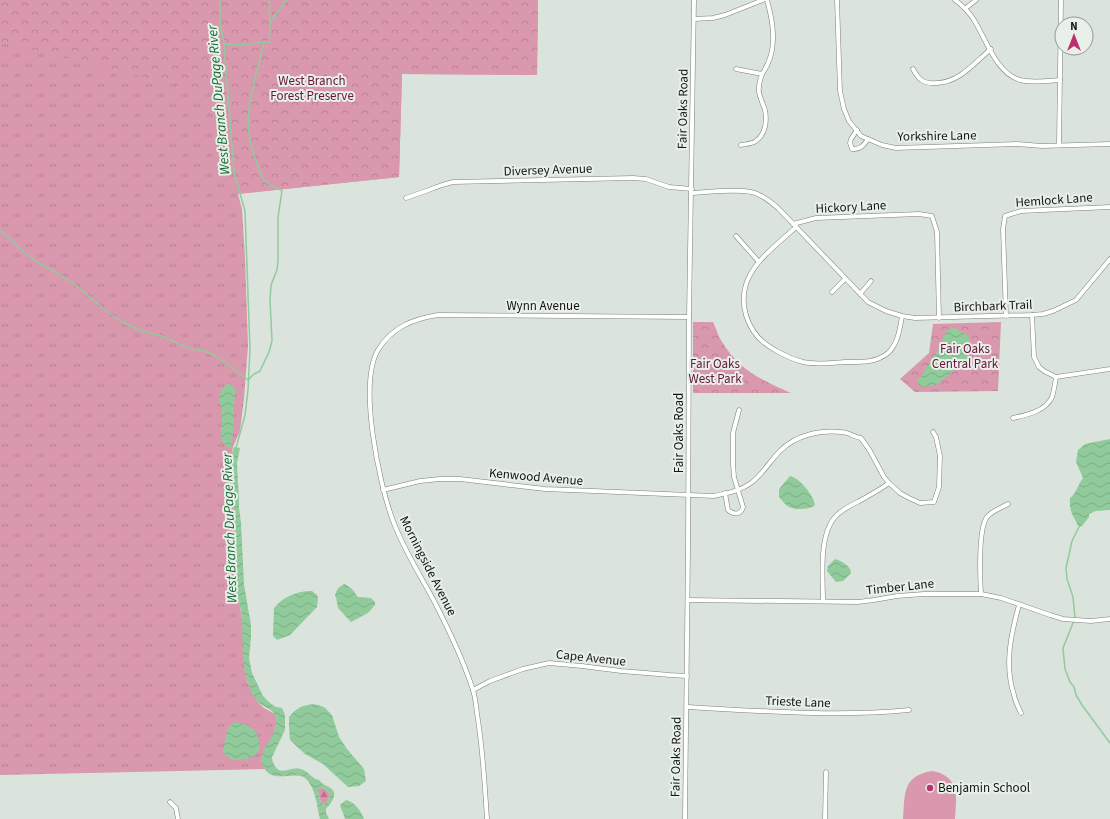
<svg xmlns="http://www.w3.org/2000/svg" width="1110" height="819" viewBox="0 0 1110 819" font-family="'Source Sans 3',sans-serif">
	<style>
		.grass { fill: url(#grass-tufts) }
		.forest { fill: url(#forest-firs) }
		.park { fill: url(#park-crowns) }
		.pitch { fill: #d998ad }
		.water { fill: url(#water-waves); fill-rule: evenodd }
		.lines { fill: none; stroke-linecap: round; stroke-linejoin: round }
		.stream { stroke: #91cb9c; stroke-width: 1.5 }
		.minor-casing { stroke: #79807a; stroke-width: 5 }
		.minor { stroke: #fff; stroke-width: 4 }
		.poi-dot { fill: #ba316d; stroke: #e8f0e9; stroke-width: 1.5 }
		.labels { text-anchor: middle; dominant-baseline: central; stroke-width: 4; stroke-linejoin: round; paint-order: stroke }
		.park-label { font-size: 13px; fill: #671539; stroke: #e8f0e9 }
		.street-label { font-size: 13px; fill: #121513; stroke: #e8f0e9 }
		.poi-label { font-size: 13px; fill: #121513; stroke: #e8f0e9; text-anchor: start }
		.water-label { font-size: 14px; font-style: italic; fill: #10672f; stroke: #e8f0e9 }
	</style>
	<defs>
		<pattern id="grass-tufts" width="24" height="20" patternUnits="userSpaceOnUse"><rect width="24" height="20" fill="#d998ad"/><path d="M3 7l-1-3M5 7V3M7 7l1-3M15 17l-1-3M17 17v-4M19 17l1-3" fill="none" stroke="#b98294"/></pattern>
		<pattern id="forest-firs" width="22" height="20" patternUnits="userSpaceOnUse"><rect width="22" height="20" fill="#da94ab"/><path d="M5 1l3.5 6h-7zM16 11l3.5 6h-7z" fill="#af788a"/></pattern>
		<pattern id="park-crowns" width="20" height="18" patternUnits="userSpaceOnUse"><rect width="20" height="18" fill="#d998ad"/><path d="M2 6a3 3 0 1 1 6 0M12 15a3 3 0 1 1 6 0" fill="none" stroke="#b98294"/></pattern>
		<pattern id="water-waves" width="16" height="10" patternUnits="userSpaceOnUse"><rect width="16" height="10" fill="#91cb9c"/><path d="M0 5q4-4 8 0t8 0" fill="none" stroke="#7cad86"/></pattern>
	</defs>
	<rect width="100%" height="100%" fill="#dae3dc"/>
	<!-- grass -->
	<polygon class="grass" points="0,0 538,0 537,75 402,74 399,177 238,194 242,209 245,258 248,346 244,398 240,431 233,447 231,457 235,543 235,577 237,591 242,618 247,681 257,701 264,708 275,714 276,718 277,723 275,729 264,757 267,769 0,775"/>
	<!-- forest -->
	<path class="forest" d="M 321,788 L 325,789 L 330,794 C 329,798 328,802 324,805 C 320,802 318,794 318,789 Z"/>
	<!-- park -->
	<g class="park">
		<polygon points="0,0 538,0 537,75 402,74 399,177 238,194 224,97 0,42"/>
		<path d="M 693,322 L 713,322 C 716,328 718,336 722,342 C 740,371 762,380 791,393 L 693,393 Z"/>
		<polygon points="1001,322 998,391 915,392 900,379 929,353 933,324"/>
	</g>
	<!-- pitch -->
	<path class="pitch" d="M 932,771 C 935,772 939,772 942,774 C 960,782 956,803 955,819 L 903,819 C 905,794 902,776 932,771 Z"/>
	<!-- water -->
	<g class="water">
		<polygon points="955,328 966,334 969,337 970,348 966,361 936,385 921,387 917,383 917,379 921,377 929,363 937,352 941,342 948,329"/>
		<polygon points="228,383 234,387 235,390 232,446 229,449 222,441 221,429 222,418 221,406 219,399 221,390"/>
		<path d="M 1110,439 L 1110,510 L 1096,511 L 1089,514 L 1089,517 L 1082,526 L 1079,527 C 1073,516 1069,511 1070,498 C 1077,493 1078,484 1083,478 L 1076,462 L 1078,450 L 1085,444 Z"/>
		<path d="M 234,447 L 240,448 L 237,463 L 239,501 L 239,507 L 241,523 L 244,585 L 251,625 L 251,638 L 249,658 L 252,673 L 263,696 L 270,703 L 276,707 L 282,708 L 285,715 L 285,730 L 272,757 C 272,760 273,763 275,766 C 281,777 292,765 301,769 C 308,771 312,779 319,780 C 322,784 325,785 329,787 C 340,793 331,803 326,809 L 326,813 L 329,819 L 320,819 C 317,807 316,791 308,781 C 298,767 275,786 264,768 C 254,750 280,736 276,718 C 275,710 264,707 258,702 C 253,697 249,687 247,680 C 241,661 243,637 242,617 C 241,609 238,601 237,593 C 236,587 236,581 236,575 L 231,456 ZM 321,788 L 325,789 L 330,794 C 329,798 328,802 324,805 C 320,802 318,794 318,789 Z"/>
		<path d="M 790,476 C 800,478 814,496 815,505 C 810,510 794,510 789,507 C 785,505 782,500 779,497 L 779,489 Z"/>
		<path d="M 835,559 C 842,561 851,566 851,573 L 843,581 L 836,582 L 827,571 L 828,566 Z"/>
		<path d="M 345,584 L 352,589 L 358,597 L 371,598 L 375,602 L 375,605 L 368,613 L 351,622 L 338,608 L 336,597 L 335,596 C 336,590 339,586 345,584 Z"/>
		<path d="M 309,591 L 312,591 L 317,595 L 318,598 L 317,607 L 290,635 L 277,640 L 273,636 L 274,608 C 283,597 295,592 309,591 Z"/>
		<path d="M 314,704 L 324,707 L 332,715 L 339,737 L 347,749 L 364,769 L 366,781 L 359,786 L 348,787 L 323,764 L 305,754 L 290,740 L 289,726 L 289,717 C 296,708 303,705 314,704 Z"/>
		<path d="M 236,722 L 248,725 L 257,733 C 258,738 260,744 259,749 C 256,760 240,760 231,760 L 223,752 C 223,749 224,745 225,742 C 227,732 226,726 236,722 Z"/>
		<path d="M 346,800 C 355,802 361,811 364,819 L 345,819 C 344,814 341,810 340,805 Z"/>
	</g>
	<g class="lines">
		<!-- stream -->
		<g class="stream">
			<polyline points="220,0 220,21 224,44 234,172 245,211 250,349 248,390 245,415 236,448"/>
			<polyline points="269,0 270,24"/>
			<polyline points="225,44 241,45 264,42"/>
			<path d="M 0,230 L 25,253 L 42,265 L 59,274 L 78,287 L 106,311 L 124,323 L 139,330 L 165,337 L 167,339 L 176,342 L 180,345 L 189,347 L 191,349 L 205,351 L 215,356 L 230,366 L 248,380 L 254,374 L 260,371 L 269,352 L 272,341 L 270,300 L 271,285 L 277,270 L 278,260 L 278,217 L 282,191 C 276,186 269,186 264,180 C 260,175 259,169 257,163 C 243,130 248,107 256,74 C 259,65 260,56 263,47 L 264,42 L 269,42 C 271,36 269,31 270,25 C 272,17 282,8 286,0"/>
			<polyline points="1079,527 1072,541 1066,568 1067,579 1073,597 1075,618 1063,648 1065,669 1070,682 1074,687 1076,695 1082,705 1110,743"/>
		</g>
		<defs>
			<g id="minor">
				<polyline points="837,0 840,91 844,109 849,121 861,136 882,145 896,148 1017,144 1042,146 1110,144"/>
				<path d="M 955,0 C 963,6 969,12 974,20 C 986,39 996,73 1020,80 C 1032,83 1047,81 1060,80"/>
				<polyline points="966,8 976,0"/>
				<polyline points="694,19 713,18 725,15 763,0"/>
				<path d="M 736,69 L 762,74 C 760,80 758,85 759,92 C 760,98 763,104 765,110 C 767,120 766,134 756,141 C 752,144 746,144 741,145"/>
				<path d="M 913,69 C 919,80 923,84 937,83 C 960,82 974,63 991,49"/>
				<path d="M 762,74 C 778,52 774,25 767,0"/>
				<path d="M 857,130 L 851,139 L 850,143 L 852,149 C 860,150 864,145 868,139"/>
				<polyline points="1059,145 1061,0"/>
				<path d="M 692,193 C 709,192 735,189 751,192 C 761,194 770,201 778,208 L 868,302 L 886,311 L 902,316 L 915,318 L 1032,315 L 1043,314 L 1053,311 L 1076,300 L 1110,259"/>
				<polyline points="406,198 426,191 442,185 453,182 633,178 646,179 669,187 692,189"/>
				<polyline points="793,224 816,218 919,214 932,216 937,232 939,318"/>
				<path d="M 796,227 C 781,241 758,258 749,277 C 739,297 744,321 758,337 C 768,348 788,358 803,362 C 816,365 831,363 845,362 C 860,362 876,363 888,353 C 898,344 900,328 902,316"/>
				<polyline points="736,236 759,262"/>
				<polyline points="832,292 845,279"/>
				<polyline points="860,294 871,281"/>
				<polyline points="1032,315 1034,357 1039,367 1044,371 1056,377 1110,369"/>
				<polyline points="1006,316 1003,229 1005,216 1021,211 1110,207"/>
				<path d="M 1013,418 C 1027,415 1046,411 1052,397 C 1054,391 1055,384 1056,377"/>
				<path d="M 383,490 L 420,481 L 440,479 L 460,479 L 545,489 L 714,496 C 727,493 740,491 751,483 C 763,474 770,461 780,451 C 796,435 819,430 841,432 C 848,432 854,437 861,438 L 870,451 L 884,477 L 889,483 L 900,493 L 909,498 L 920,503 L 934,502 L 939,487 L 940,456 L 936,437 L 933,432"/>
				<path d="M 725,493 L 728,510 C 734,515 741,515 743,507 L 734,477 L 733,464 L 733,433 L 739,410"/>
				<path d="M 981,594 C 980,578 978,529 987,517 C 992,511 1001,508 1008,504"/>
				<polyline points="688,600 858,602 874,600 897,596 924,594 981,594 1001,598 1050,615 1063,619 1091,621 1110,619"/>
				<path d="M 823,601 C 823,577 818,533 837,515 C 844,508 854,504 863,499 C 872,494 881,489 889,483"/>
				<path d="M 1019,605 C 1011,634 1004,665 1014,695 C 1015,701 1018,707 1021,713"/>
				<polyline points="473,690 490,681 523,669 549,663 582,666 621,671 670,675 687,676"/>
				<path d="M 687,707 C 761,711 835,717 909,710"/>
				<polyline points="170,802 176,808 178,819"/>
				<path d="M 487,819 C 485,786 483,753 478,720 C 476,709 476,697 472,687 C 462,657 448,628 433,599 C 419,573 402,547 392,518 C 379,482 358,384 378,350 C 392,327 413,319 438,315 L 689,317"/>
				<polyline points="685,819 688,550 689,317 694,0"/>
				<polyline points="825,819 826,772"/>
			</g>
		</defs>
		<!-- minor casing -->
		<use href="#minor" class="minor-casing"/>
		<!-- minor -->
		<use href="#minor" class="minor"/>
	</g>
	<!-- markers -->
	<circle class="poi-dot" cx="930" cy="788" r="4"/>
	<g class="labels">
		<!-- park labels -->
		<g class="park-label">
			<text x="312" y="81">West Branch<tspan x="312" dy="15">Forest Preserve</tspan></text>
			<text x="965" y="349">Fair Oaks<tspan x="965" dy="15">Central Park</tspan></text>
			<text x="715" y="364">Fair Oaks<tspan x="715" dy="15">West Park</tspan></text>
		</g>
		<!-- street labels -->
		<g class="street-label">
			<text transform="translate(683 109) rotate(-89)">Fair Oaks Road</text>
			<text transform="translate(937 136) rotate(-1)">Yorkshire Lane</text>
			<text transform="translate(548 170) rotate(-2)">Diversey Avenue</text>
			<text transform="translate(1054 200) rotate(-4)">Hemlock Lane</text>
			<text transform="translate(851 207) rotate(-3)">Hickory Lane</text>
			<text x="543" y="306">Wynn Avenue</text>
			<text transform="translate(993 306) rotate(-2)">Birchbark Trail</text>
			<text transform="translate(679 433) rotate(-90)">Fair Oaks Road</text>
			<text transform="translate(536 477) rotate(5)">Kenwood Avenue</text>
			<text transform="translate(428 566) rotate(63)">Morningside Avenue</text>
			<text transform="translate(900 587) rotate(-6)">Timber Lane</text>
			<text transform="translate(591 658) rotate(6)">Cape Avenue</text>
			<text transform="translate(798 702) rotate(2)">Trieste Lane</text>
			<text transform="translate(676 757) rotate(-89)">Fair Oaks Road</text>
		</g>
		<!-- poi labels -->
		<g class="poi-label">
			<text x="938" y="788">Benjamin School</text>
		</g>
		<!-- water labels -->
		<g class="water-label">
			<text transform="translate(219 100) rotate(-95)">West Branch DuPage River</text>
			<text transform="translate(230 528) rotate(-92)">West Branch DuPage River</text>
		</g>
	</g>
	<!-- north arrow -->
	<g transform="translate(1074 36)"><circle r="19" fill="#e8f0e9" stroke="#929893"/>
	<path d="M0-3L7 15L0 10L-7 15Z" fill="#ba316d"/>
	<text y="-6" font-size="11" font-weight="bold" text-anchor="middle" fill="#121513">N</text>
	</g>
</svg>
